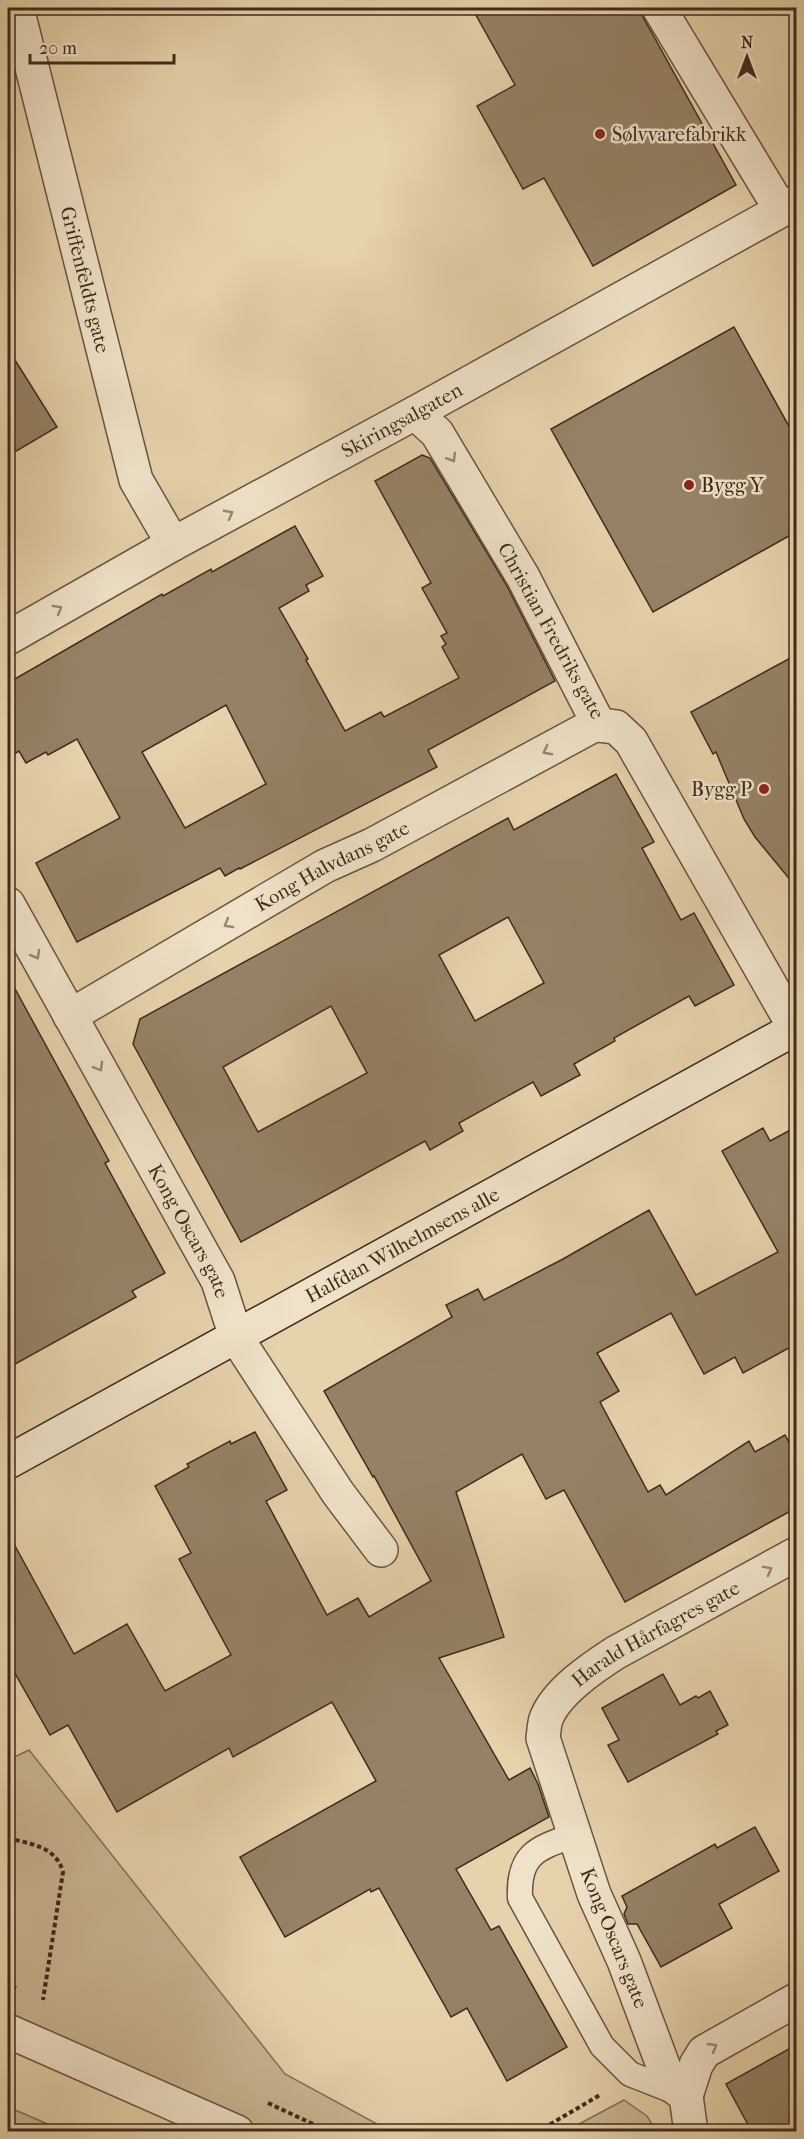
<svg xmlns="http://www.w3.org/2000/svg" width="804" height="2139" viewBox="0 0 804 2139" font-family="'IM FELL French Canon',serif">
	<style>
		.green { fill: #c9b693; stroke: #847058; stroke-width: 1.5 }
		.building { fill: #958266; stroke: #3e2b1c; stroke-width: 1.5; fill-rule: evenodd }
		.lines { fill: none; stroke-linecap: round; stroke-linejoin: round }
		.service-casing { stroke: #685540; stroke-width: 27 }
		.minor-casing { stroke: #685540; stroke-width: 36 }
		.tertiary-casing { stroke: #685540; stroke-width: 36 }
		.secondary-casing { stroke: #3e2b1c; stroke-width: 36 }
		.path { stroke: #3e2b1c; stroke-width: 4; stroke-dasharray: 4.5 3; stroke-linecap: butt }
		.service { stroke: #efe2c8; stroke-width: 24 }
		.minor { stroke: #efe2c8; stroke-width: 33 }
		.tertiary { stroke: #efe2c8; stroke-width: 33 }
		.secondary { stroke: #efe2c8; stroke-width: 33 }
		.oneway { stroke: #968672 }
		.poi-dot { fill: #8f2418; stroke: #efe2c8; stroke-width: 2 }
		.labels { text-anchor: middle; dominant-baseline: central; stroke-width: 5; stroke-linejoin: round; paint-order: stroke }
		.poi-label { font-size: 20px; fill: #3e2b1c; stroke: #efe2c8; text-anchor: start }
		.street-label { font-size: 20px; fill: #3e2b1c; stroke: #efe2c8 }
	</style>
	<rect width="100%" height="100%" fill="#e6d2ab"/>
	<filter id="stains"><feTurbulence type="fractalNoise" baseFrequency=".00333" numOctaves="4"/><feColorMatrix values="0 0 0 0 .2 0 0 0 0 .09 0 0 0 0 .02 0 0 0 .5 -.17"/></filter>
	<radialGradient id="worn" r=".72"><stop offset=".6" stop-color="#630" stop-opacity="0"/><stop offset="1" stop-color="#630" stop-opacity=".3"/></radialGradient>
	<!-- green -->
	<g class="green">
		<polygon points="29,1750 285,2074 388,2130 388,2132 245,2131 8,2026 8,1760"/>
		<polygon points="624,2100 647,2116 656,2131 566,2131"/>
		<polygon points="8,2107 64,2131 8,2131"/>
	</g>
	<!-- building -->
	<g class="building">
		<polygon points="472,8 638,8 736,185 593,266 544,178 523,189 477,106 515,85"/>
		<polygon points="734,327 796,439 796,532 653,612 551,429"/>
		<polygon points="8,349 57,427 8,456"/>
		<path d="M 422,455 L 430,458 L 507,586 L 555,681 L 428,750 L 437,767 L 240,869 L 239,868 L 225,876 L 220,868 L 77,942 L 36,863 L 120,818 L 77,739 L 48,755 L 46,752 L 26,763 L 19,751 L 8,758 L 8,683 L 162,594 L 163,596 L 211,569 L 212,572 L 295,526 L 323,576 L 306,585 L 309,591 L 279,608 L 308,659 L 306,660 L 345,731 L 381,712 L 384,717 L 459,678 L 442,647 L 446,644 L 441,636 L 447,633 L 422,588 L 431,583 L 375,481 ZM 226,705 L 266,784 L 185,828 L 142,752 Z"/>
		<polygon points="796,655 796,887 755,837 744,819 716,752 713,754 691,712"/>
		<path d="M 616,774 L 654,842 L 642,848 L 681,920 L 694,913 L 734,985 L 695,1006 L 689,996 L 614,1038 L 615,1041 L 574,1064 L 580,1075 L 541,1096 L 533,1082 L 459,1123 L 463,1131 L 430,1150 L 425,1141 L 241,1242 L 133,1044 L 140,1019 L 508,818 L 514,830 ZM 508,917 L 544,983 L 475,1021 L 439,955 ZM 331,1006 L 367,1073 L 258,1132 L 223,1067 Z"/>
		<polygon points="8,976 109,1161 105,1163 165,1273 132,1291 136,1297 8,1368"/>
		<polygon points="796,1127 796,1344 743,1373 735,1357 704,1374 671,1313 597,1353 619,1391 600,1402 648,1492 660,1485 666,1495 749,1441 755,1452 785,1435 796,1455 796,1508 625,1602 564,1490 546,1499 522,1454 456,1492 504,1637 439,1658 509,1780 530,1768 538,1784 549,1817 456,1869 491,1930 499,1926 567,2047 507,2081 467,2008 451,2017 379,1888 371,1892 370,1889 285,1937 240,1857 376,1781 332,1702 233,1757 229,1748 117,1812 68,1725 50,1735 8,1661 8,1533 74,1654 127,1624 165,1691 231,1655 179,1559 191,1553 155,1486 189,1467 187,1464 230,1441 231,1444 255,1432 287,1490 266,1501 327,1615 358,1598 369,1617 431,1581 374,1476 373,1477 324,1391 452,1317 446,1305 478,1289 484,1300 563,1259 649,1210 696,1295 778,1252 722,1151 763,1128 770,1141"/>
		<polygon points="663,1674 680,1705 696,1696 698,1698 710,1691 728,1725 716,1731 718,1734 628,1782 608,1745 619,1740 602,1708"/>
		<polygon points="755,1827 779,1871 719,1904 732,1928 661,1967 637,1924 628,1924 624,1914 627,1907 622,1896 715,1844 717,1848"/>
		<polygon points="796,2045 796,2132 752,2132 726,2084"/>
	</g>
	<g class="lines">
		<defs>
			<path id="service" d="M 575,1835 C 538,1848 518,1853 520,1898 L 602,2046 L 630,2074 L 681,2094"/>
			<g id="minor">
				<path id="s1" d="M 17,8 L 136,480 L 173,544"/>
				<polyline points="659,8 781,210"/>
				<path id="s2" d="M 8,638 L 173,544 L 415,413 L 796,202"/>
				<path id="s3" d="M 8,904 L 218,1281 L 236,1337 L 338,1493 L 381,1550"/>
				<path id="s4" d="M 70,1016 L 325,866 L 372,845 L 594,725 L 599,725 L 523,577 L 437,433 L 415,413"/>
				<polyline points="8,2031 237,2132"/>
				<polyline points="686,2096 696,2065 704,2052 796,2000"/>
				<path id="s5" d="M 691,2132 L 686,2096 L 670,2084 L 624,1961 L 594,1894 L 543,1738 C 544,1732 544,1725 546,1719 C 556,1692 592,1668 615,1653 L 796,1554"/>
			</g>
			<polyline id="tertiary" points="599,725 616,727 631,741 796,1030"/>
			<g id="secondary">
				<path id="s6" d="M 8,1462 L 796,1028"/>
			</g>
		</defs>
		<!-- service casing -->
		<use href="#service" class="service-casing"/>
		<!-- minor casing -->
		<use href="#minor" class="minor-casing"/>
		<!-- tertiary casing -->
		<use href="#tertiary" class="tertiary-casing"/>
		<!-- secondary casing -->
		<use href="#secondary" class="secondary-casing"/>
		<!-- path -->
		<g class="path">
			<path d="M 8,1838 C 30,1844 56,1846 63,1872 L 43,2000"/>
			<polyline points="8,1984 16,1988"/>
			<polyline points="268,2103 330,2132"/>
			<polyline points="8,2123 26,2132"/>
			<polyline points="537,2132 600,2095"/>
		</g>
		<!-- service -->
		<use href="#service" class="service"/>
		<!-- minor -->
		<use href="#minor" class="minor"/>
		<!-- tertiary -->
		<use href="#tertiary" class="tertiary"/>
		<!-- secondary -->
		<use href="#secondary" class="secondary"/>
	</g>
	<!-- one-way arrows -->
	<defs><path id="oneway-chevron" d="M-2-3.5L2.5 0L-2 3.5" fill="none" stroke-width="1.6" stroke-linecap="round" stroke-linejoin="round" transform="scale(1.5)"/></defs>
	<g class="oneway">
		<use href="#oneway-chevron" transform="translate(452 458) rotate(59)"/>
		<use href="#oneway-chevron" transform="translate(229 514) rotate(-28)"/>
		<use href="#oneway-chevron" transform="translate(58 609) rotate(-30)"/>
		<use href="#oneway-chevron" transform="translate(547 751) rotate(152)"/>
		<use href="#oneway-chevron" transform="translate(228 924) rotate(150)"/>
		<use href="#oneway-chevron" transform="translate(36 955) rotate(61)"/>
		<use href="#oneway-chevron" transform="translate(99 1067) rotate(60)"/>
		<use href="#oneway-chevron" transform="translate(768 1570) rotate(-29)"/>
		<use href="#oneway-chevron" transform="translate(713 2047) rotate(-30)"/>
	</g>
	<!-- markers -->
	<g class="poi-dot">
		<circle cx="600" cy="134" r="6"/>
		<circle cx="689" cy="485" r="6"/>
		<circle cx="764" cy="789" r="6"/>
	</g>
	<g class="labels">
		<!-- poi labels -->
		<g class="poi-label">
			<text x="612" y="134">Sølvvarefabrikk</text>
			<text x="701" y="485">Bygg Y</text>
			<text x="752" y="789" text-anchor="end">Bygg P</text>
		</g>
		<!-- street labels -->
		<g class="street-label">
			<text stroke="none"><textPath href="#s1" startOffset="280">Griffenfeldts gate</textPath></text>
			<text stroke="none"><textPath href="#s2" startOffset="450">Skiringsalgaten</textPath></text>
			<text transform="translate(551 631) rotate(61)">Christian Fredriks gate</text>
			<text stroke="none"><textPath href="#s4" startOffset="302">Kong Halvdans gate</textPath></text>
			<text stroke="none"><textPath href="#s3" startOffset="374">Kong Oscars gate</textPath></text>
			<text stroke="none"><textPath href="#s6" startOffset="450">Halfdan Wilhelmsens alle</textPath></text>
			<text stroke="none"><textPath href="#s5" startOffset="586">Harald Hårfagres gate</textPath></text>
			<text transform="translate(614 1938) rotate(68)">Kong Oscars gate</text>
		</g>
	</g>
	<!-- margin -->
	<rect width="804" height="2139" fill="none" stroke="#e6d2ab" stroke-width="30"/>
	<rect x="9" y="9" width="786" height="2121" fill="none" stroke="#3e2b1c" stroke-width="3"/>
	<rect x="15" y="15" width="774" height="2109" fill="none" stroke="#3e2b1c" stroke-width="1.5"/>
	<!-- north arrow -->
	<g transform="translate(747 57)" stroke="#efe2c8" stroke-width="4.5" paint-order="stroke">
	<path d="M0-4.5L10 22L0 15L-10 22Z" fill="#3e2b1c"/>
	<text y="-9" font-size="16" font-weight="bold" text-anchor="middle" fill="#3e2b1c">N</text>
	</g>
	<!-- scale -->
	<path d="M30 54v9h144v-9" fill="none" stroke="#3e2b1c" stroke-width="3"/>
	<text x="39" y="54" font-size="18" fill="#3e2b1c" stroke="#efe2c8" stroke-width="4.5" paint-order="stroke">20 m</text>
	<rect width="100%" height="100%" filter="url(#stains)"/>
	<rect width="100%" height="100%" fill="url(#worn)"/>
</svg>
